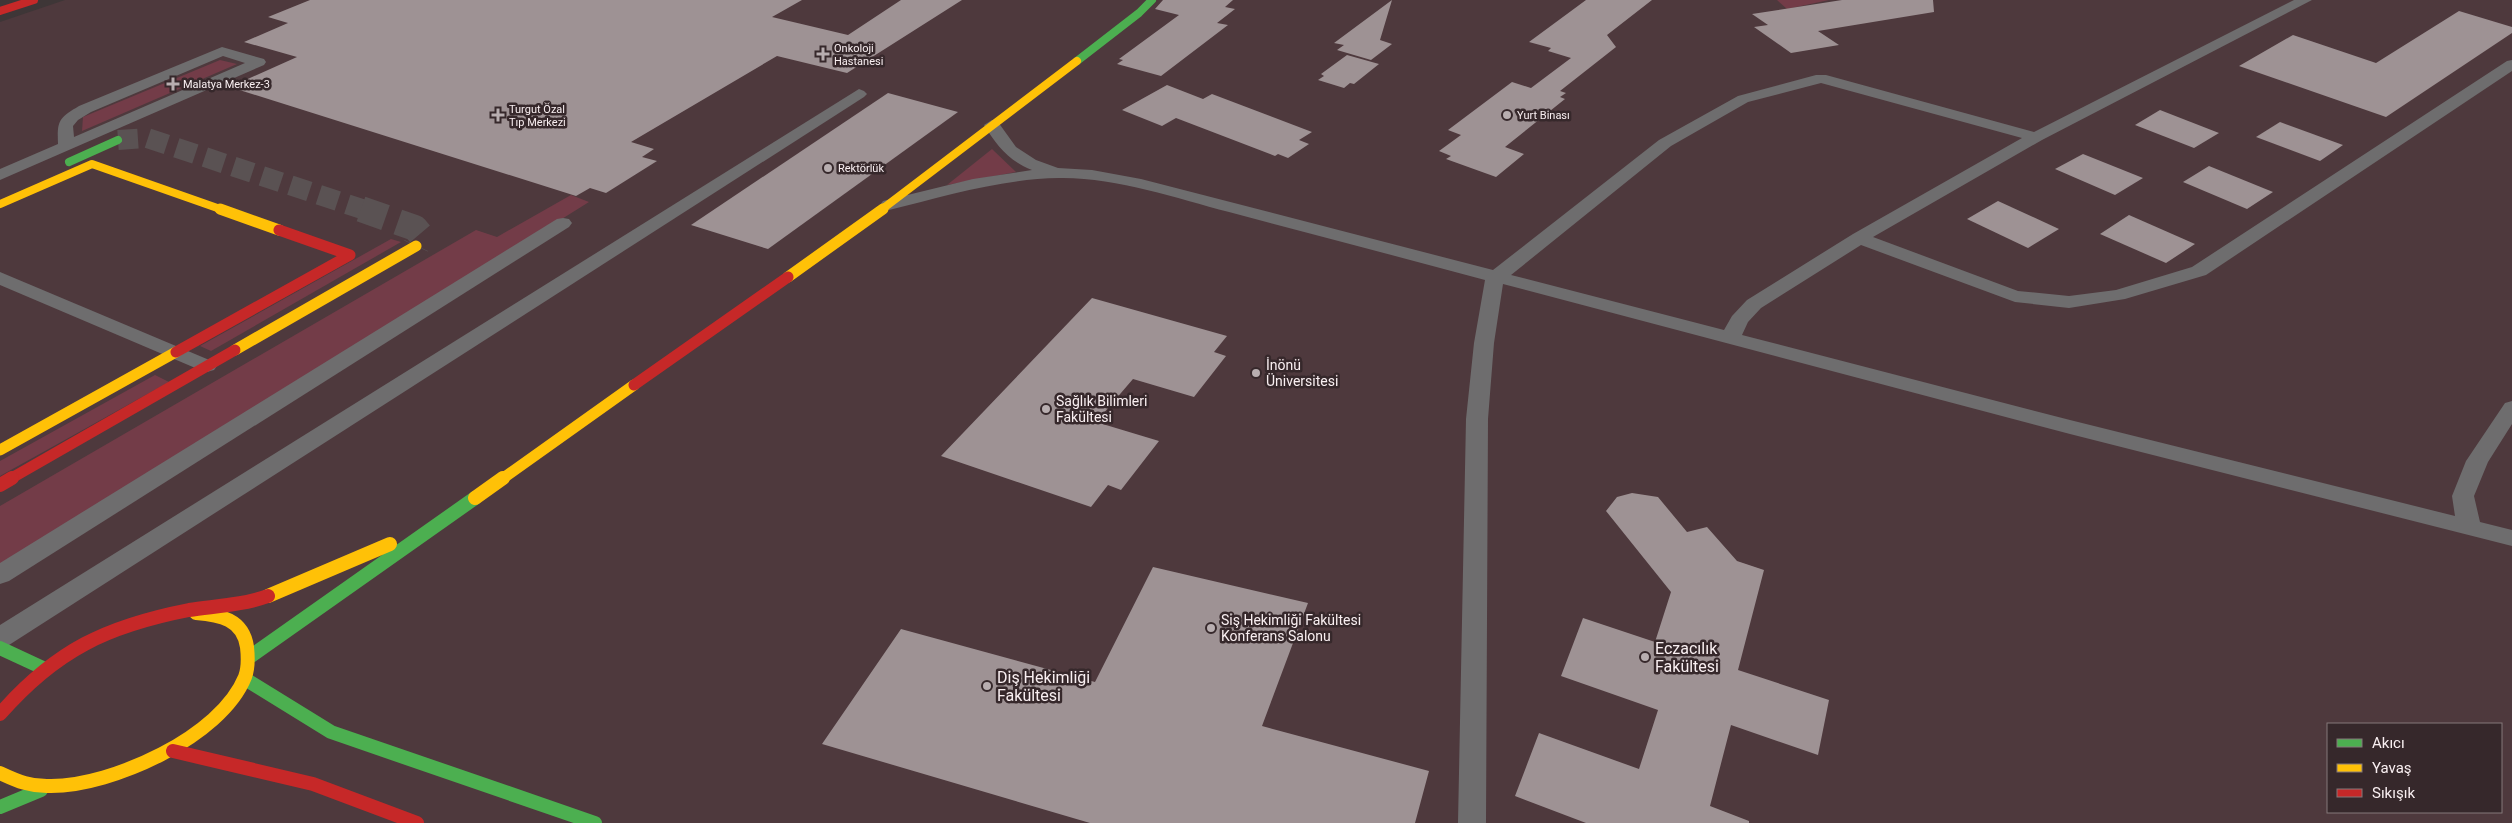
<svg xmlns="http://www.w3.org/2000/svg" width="2512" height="823" viewBox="0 0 2512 823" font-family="Roboto,sans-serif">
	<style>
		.built { fill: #4e393d; fill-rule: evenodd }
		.green { fill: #733c48 }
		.building { fill: #9e9294 }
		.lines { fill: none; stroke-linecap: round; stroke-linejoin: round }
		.secondary-tunnel-far1 { stroke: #5a5253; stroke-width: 20; stroke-dasharray: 20 10; stroke-linecap: butt }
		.secondary-tunnel { stroke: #5a5253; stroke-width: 26; stroke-dasharray: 26 13; stroke-linecap: butt }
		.street { fill: #6e6d6e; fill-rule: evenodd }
		.fast-far1 { stroke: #4caf50; stroke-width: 8 }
		.fast { stroke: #4caf50; stroke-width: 14 }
		.slow-far2 { stroke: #ffc107; stroke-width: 8 }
		.slow-far1 { stroke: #ffc107; stroke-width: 11 }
		.slow { stroke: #ffc107; stroke-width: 14 }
		.jam-far2 { stroke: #c62828; stroke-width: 8 }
		.jam-far1 { stroke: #c62828; stroke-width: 11 }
		.jam { stroke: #c62828; stroke-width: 14 }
		.poi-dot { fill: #b8aeb0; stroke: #36282b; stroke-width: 2 }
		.labels { text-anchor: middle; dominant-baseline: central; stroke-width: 5; stroke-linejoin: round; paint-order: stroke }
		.far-poi-label { font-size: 11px; fill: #f9eff1; stroke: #36282b; text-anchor: start }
		.poi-label { font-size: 14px; fill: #f9eff1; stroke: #36282b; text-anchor: start }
		.near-poi-label { font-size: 16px; fill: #f9eff1; stroke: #36282b; text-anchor: start }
	</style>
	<rect width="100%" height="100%" fill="#3e3637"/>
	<!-- built -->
	<path class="built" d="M 65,0 L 2512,0 L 2512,823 L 0,823 L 0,22 ZM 2328,724 L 2501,724 L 2501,812 L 2328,812 Z"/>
	<!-- green -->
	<g class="green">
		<polygon points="1777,0 1829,0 1787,9"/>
		<polygon points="220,60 237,64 82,131 83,117"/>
		<polygon points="992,149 1016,172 947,185"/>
		<polygon points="571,195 589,202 0,570 0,506 476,230 497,237"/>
		<polygon points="391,239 401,242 211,351 200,346"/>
		<polygon points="155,375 169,382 0,476 0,461"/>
	</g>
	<!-- building -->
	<g class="building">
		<polygon points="310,0 802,0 772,17 848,35 901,0 962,0 847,73 777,56 631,142 654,149 642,157 657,161 606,193 590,188 576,196 230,87 297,57 244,42 288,23 268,17"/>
		<polygon points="1163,0 1233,0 1225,7 1235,9 1217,23 1228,25 1161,76 1117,64 1123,60 1119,59 1179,15 1155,9"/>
		<polygon points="1392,0 1380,40 1392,44 1371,60 1337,50 1344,45 1334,43"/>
		<polygon points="1586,0 1652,0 1607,35 1616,47 1560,91 1566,93 1560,97 1565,99 1505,147 1524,154 1496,177 1446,159 1451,156 1439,151 1461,135 1448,130 1512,82 1531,88 1571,58 1548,51 1551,48 1529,42"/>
		<polygon points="1842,0 1933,0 1934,12 1818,31 1839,45 1791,53 1754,27 1768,25 1752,14"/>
		<polygon points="2459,11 2512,27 2512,33 2386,117 2239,66 2293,35 2376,63"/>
		<polygon points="1347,55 1379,64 1354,84 1350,83 1344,88 1318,80 1324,76 1321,74"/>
		<polygon points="1167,85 1203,99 1212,94 1312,132 1299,140 1309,144 1288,158 1278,154 1275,156 1176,118 1162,126 1122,110"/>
		<polygon points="888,93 958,112 768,249 691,225"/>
		<polygon points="2160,110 2219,133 2194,148 2135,125"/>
		<polygon points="2280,122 2343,145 2320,161 2256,137"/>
		<polygon points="2083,154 2143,178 2115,195 2055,169"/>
		<polygon points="2209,166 2273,192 2247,209 2183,182"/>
		<polygon points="1998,201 2059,229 2028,248 1967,219"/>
		<polygon points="2129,215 2195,244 2166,263 2100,234"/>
		<polygon points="1092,298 1227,336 1214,352 1226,356 1194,397 1133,379 1096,422 1159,441 1121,490 1108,485 1091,507 941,456"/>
		<polygon points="1632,493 1658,497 1687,532 1707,527 1737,561 1764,570 1738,670 1829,700 1818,755 1731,725 1710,806 1749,821 1749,823 1586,823 1515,796 1539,733 1639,769 1658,710 1561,676 1583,618 1655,642 1671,592 1606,511 1617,497"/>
		<polygon points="1153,567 1308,603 1262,726 1429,771 1415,823 1090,823 822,744 901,629 1095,682"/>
	</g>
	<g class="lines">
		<!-- secondary-tunnel-far1 -->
		<polyline class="secondary-tunnel-far1" points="118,140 147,138 365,210"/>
		<!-- secondary-tunnel -->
		<polyline class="secondary-tunnel" points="361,209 415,228 421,235 416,246"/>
		<!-- street -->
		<g class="street">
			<path d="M 2294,0 L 2312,0 L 2042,140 L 1873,237 L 2018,291 L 2069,296 L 2116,290 L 2192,267 L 2507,61 L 2512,60 L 2512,71 L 2206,275 L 2125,299 L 2069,308 L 2015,302 L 1861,245 L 1761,308 L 1748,322 L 1742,335 L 2070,420 L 2455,516 L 2452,496 L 2466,461 L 2505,403 L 2512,401 L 2512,424 L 2488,462 L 2474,496 L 2480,522 L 2512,530 L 2512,546 L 2070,434 L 1503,284 L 1494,343 L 1488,419 L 1486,823 L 1458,823 L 1466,419 L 1474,343 L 1485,280 C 1400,257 1315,235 1229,212 C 1175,198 1116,177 1059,178 C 1001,179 945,196 889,210 L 883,209 L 880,205 L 883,201 L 973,179 L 1032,170 C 1009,161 997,146 984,125 L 992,120 L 998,122 L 1016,147 L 1036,160 L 1058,168 L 1092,170 L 1141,179 L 1493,270 L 1659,140 L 1738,96 L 1816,75 L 1826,75 L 2034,132 ZM 1821,83 L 2022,138 L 1853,234 L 1747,300 L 1732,316 L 1724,330 L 1511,275 L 1671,146 L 1748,102 Z"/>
			<path d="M 222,47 L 264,59 L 266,62 L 264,65 L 0,180 L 0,169 L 58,144 C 57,120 59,118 79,106 ZM 223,56 L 245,63 L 74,137 L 73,126 L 78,120 L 91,112 Z"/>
			<polygon points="859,89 864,91 867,94 864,97 9,645 0,648 0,625"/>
			<polygon points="563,218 569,219 572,223 569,227 9,581 0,584 0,563 557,219"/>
			<polygon points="0,272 214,362 217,366 214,370 207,372 200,370 0,285"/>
		</g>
		<!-- fast-far1 -->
		<g class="fast-far1">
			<polyline points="1077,61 1139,13 1152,0"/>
			<polyline points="69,162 118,140"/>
		</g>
		<!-- fast -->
		<g class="fast">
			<polyline points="0,648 43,668"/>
			<polyline points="251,656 475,498"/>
			<polyline points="245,679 331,732 595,823"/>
			<polyline points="0,807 41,790"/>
		</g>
		<!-- slow-far2 -->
		<g class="slow-far2">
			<polyline points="0,204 92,164 223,210"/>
			<polyline points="881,210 1077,61"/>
		</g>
		<!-- slow-far1 -->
		<g class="slow-far1">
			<polyline points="220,209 279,230"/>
			<polyline points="788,277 883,209"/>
			<polyline points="235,350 416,246"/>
			<polyline points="0,450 176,352"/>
			<polyline points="502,479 634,385"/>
		</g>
		<!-- slow -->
		<g class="slow">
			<polyline points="475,498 503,478"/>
			<polyline points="268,596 390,544"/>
			<path d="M 0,773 C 17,781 31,787 51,786 C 112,786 221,737 245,677 C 248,669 248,656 247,647 C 243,619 220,615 196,613"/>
		</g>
		<!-- jam-far2 -->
		<polyline class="jam-far2" points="0,11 34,0"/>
		<!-- jam-far1 -->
		<g class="jam-far1">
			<polyline points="176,352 350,255 279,230"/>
			<polyline points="634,385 788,277"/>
			<polyline points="10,479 235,350"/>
		</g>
		<!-- jam -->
		<g class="jam">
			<polyline points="0,485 12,478"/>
			<path d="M 0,714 C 56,650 107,626 189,610 C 216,606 243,605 268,596"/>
			<polyline points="173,751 313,784 417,823"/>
		</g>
	</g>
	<!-- markers -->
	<g class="poi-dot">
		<path d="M820.5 46.5h5v5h5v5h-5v5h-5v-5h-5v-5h5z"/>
		<path d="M170.5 76.5h5v5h5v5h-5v5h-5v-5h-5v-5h5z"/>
		<path d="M495.5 107.5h5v5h5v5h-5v5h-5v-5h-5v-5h5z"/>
		<circle cx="1507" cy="115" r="5"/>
		<circle cx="828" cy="168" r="5"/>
		<circle cx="1256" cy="373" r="5"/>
		<circle cx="1046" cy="409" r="5"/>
		<circle cx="1211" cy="628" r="5"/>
		<circle cx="1645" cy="657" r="5"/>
		<circle cx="987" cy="686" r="5"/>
	</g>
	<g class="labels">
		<!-- far-poi labels -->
		<g class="far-poi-label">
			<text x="834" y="48">Onkoloji<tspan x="834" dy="13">Hastanesi</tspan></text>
			<text x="183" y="84">Malatya Merkez-3</text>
			<text x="509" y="109">Turgut Özal<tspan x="509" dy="13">Tıp Merkezi</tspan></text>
			<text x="1517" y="115">Yurt Binası</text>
			<text x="838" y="168">Rektörlük</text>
		</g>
		<!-- poi labels -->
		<g class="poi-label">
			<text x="1266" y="365">İnönü<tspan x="1266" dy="16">Üniversitesi</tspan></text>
			<text x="1056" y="401">Sağlık Bilimleri<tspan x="1056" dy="16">Fakültesi</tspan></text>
			<text x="1221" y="620">Siş Hekimliği Fakültesi<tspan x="1221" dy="16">Konferans Salonu</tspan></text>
		</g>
		<!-- near-poi labels -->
		<g class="near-poi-label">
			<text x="1655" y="648">Eczacılık<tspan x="1655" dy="18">Fakültesi</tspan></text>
			<text x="997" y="677">Diş Hekimliği<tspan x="997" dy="18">Fakültesi</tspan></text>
		</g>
	</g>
	<!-- legend -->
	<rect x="2327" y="723" width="175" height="90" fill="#36282b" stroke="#84787a"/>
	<rect x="2337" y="739" width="25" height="8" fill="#4caf50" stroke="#84787a"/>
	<text x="2372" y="748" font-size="15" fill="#f9eff1">Akıcı</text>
	<rect x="2337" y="764" width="25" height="8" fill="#ffc107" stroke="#84787a"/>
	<text x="2372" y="773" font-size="15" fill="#f9eff1">Yavaş</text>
	<rect x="2337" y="789" width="25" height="8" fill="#c62828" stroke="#84787a"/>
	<text x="2372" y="798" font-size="15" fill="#f9eff1">Sıkışık</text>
</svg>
